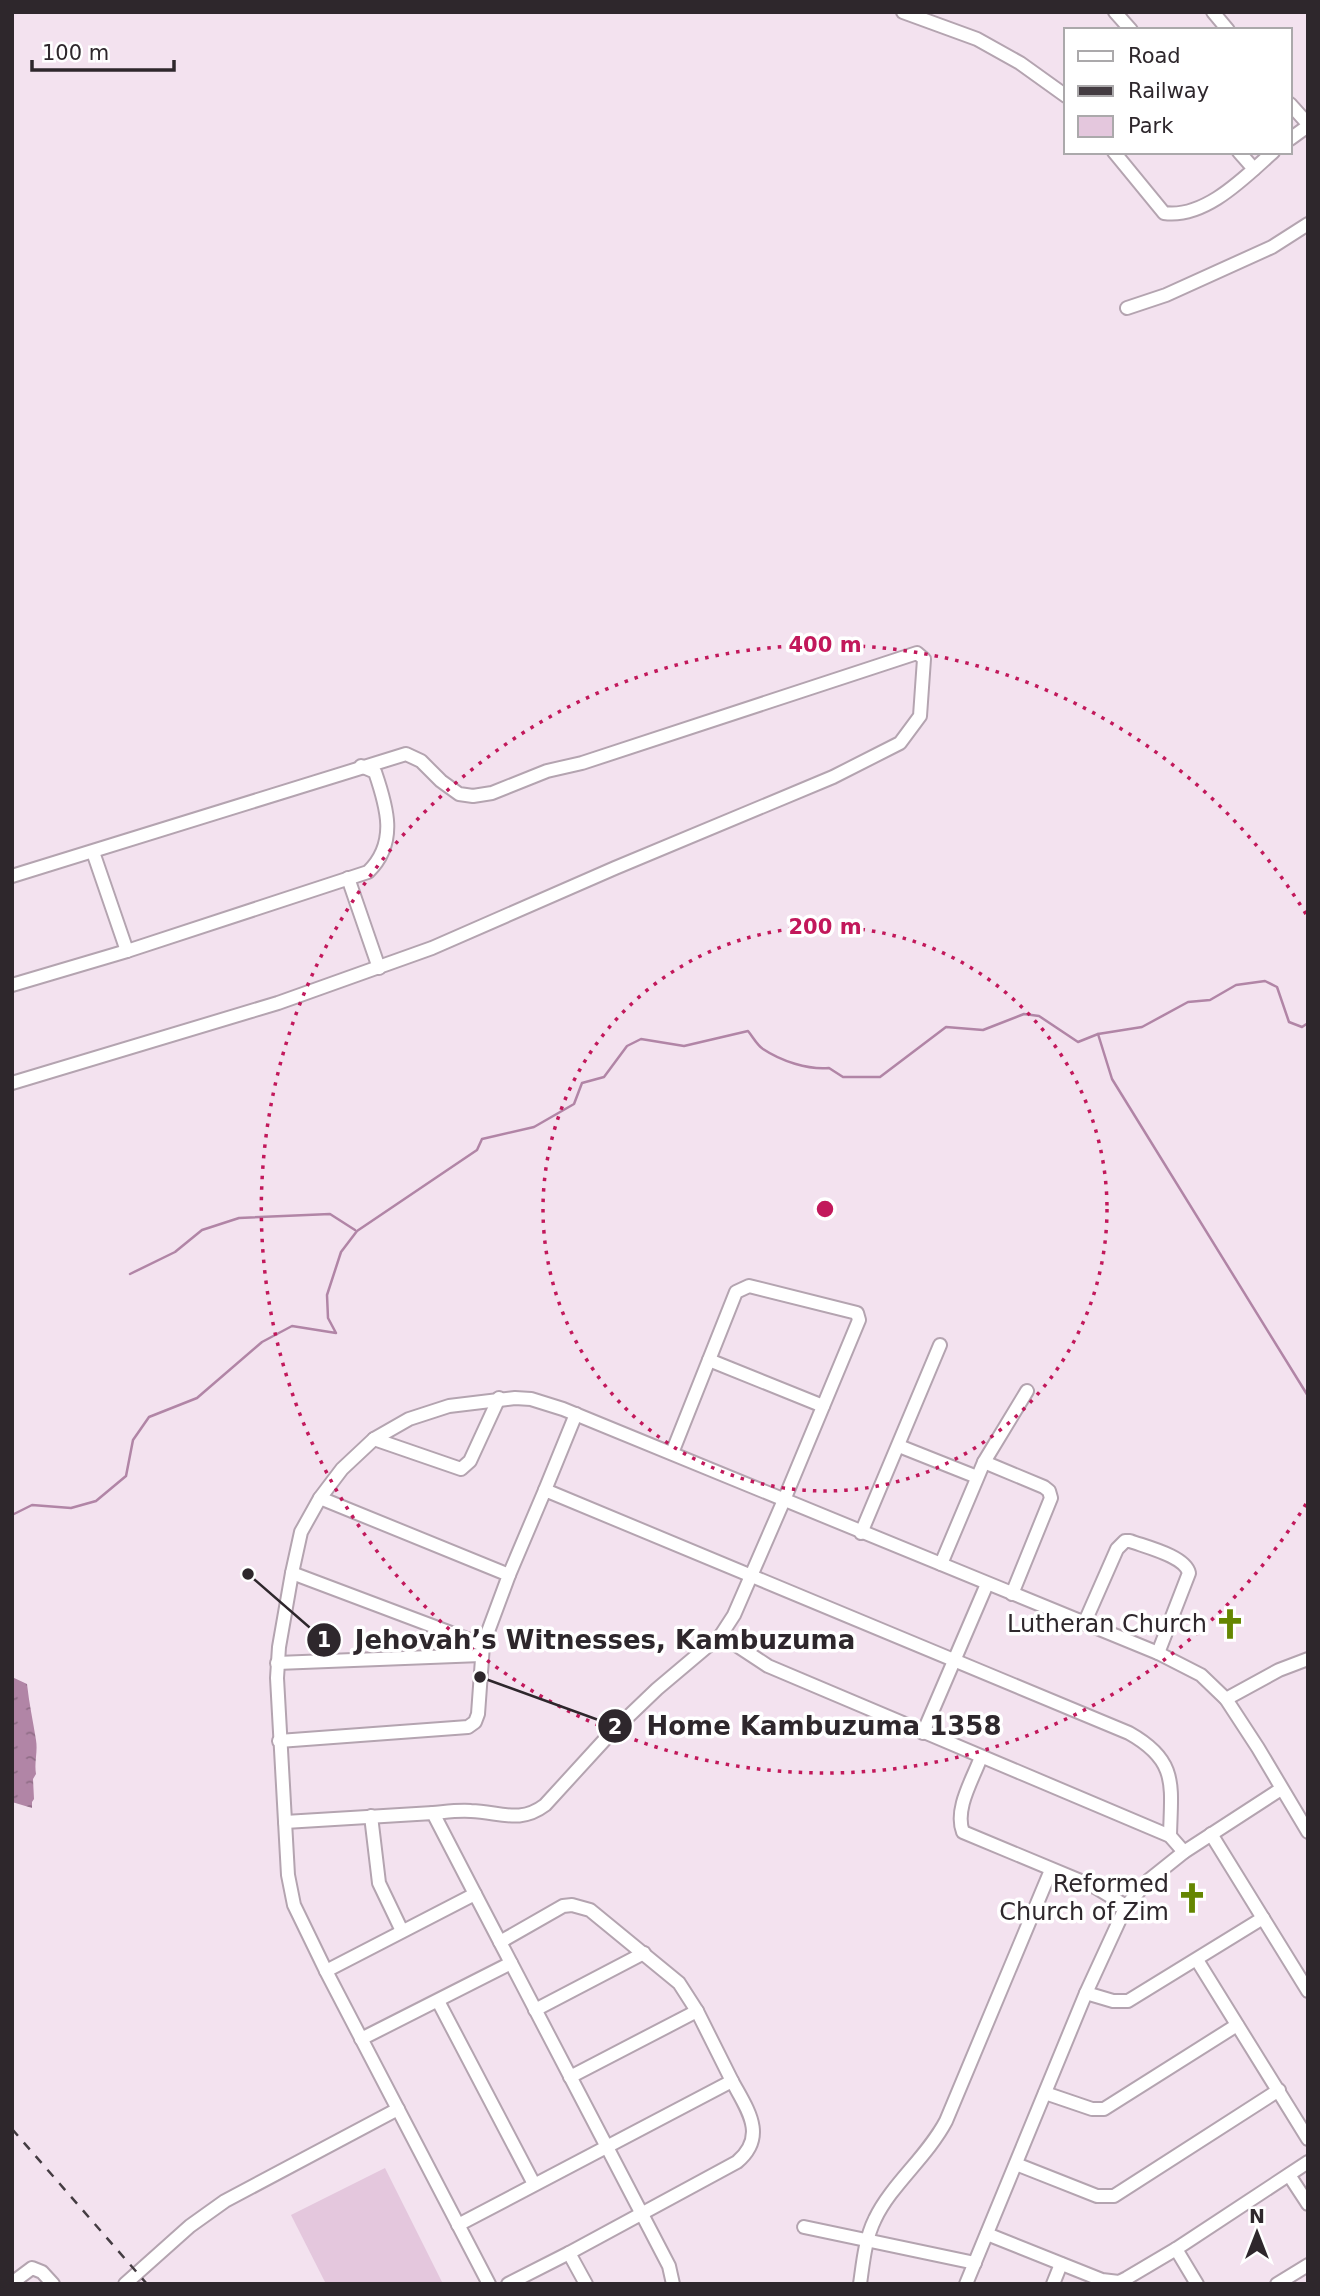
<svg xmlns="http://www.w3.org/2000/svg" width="1320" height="2296" viewBox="0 0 1320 2296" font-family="'DejaVu Sans',sans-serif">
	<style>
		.green { fill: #e4c7dd }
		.water { fill: url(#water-ripples) }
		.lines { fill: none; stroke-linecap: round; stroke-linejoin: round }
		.stream { stroke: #b185a6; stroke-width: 2.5 }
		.minor-casing { stroke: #b4a4b0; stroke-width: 16 }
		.minor { stroke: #fff; stroke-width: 12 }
		.rail { stroke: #443c42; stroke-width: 2.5; stroke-dasharray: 9 9; stroke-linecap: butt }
		.ring { fill: none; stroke: #c2185b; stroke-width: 3.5; stroke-dasharray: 3.5 7 }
		.labels { text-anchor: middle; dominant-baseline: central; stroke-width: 7; stroke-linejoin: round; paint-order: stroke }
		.poi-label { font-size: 24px; fill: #2e272c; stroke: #fff; text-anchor: end }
		.centre { fill: #c2185b; stroke: #fff; stroke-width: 3.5 }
		.ring-label { font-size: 21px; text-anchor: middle; font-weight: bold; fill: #c2185b; stroke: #fff; stroke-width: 7; stroke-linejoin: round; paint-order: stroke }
		.leader { fill: none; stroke: #2e272c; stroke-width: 2.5 }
		.callout-dot { fill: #2e272c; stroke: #fff; stroke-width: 2.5 }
		.mark-label { font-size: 21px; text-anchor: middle; font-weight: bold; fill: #fff }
		.callout-label { font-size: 26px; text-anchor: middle; font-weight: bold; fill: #2e272c; stroke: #fff; stroke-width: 7; stroke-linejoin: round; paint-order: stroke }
	</style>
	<defs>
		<pattern id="water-ripples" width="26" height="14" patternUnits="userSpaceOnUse" patternTransform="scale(1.75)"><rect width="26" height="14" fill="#b185a6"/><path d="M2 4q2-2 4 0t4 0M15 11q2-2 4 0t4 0" fill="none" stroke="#906d87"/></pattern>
	</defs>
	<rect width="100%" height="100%" fill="#f3e2ef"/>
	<!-- green -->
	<polygon class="green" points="385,2168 443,2284 326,2284 291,2215"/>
	<!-- water -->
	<path class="water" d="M 12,1677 L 27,1684 C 29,1703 33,1721 36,1740 C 38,1752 34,1762 36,1774 L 33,1779 L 34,1799 L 32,1802 L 32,1808 L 12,1802 Z"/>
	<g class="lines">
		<!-- stream -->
		<g class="stream">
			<polyline points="1098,1034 1112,1079 1308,1396"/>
			<polyline points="130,1274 175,1252 202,1230 239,1218 330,1214 355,1230"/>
			<path d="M 12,1515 L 32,1505 L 71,1508 L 96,1501 L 126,1476 L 133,1440 L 149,1417 L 197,1398 L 262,1342 L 292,1326 L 336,1333 L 328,1318 L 327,1295 L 341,1252 L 357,1231 L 477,1150 L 482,1139 L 534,1127 L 574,1104 L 582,1083 L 604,1077 L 627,1046 L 641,1039 L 684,1046 L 748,1031 C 753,1037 757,1045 763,1049 C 781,1061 808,1070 829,1068 L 843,1077 L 880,1077 L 946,1027 L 983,1030 L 1024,1014 L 1039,1016 L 1078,1042 L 1098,1034 L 1142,1027 L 1188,1002 L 1210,1000 L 1236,985 L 1265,981 L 1277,987 L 1289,1022 L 1302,1027 L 1308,1023"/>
		</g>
		<defs>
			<g id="minor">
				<polyline points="903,12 977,39 1020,63 1066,96"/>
				<polyline points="1115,12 1131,30"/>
				<polyline points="1213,12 1228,30"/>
				<polyline points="1290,104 1308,124"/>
				<polyline points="1290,139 1308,126"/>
				<path d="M 1114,152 L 1164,213 C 1205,219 1245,177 1273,152"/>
				<polyline points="1239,152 1254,169"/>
				<polyline points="1127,308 1166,295 1272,247 1308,224"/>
				<polyline points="93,852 127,951"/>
				<polyline points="12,876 406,754 421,761 441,781 459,794 473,796 492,793 547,771 582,763 917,653 924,659 920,716 900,743 833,777 615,868 432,948 278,1003 12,1083"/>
				<polyline points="348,878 379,968"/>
				<path d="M 12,985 L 127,951 L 368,872 C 398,843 387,807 375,772 L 361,766"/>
				<polyline points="709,1360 823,1406"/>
				<polyline points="374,1439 461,1469 470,1461 499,1398"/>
				<polyline points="899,1446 977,1477"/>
				<polyline points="672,1453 736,1292 749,1286 857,1313 859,1320 784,1500 734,1615 721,1635 768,1666 1170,1836 1184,1852"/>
				<polyline points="984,1462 1044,1487 1049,1491 1051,1498 1012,1594"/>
				<polyline points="545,1490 576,1414"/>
				<polyline points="861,1533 940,1345"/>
				<polyline points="941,1564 984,1462 1027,1391"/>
				<polyline points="292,1573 483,1645"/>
				<path d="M 509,1575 L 545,1490 L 1129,1733 C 1179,1761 1171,1786 1170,1836"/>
				<path d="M 1084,1624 L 1117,1549 L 1125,1541 L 1130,1541 C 1146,1547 1185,1556 1189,1573 L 1158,1653"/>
				<polyline points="277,1663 481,1655"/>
				<polyline points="1226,1699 1279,1670 1308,1659"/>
				<polyline points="923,1733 987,1584"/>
				<polyline points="279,1741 468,1727 475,1722 478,1714 483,1645 509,1575 320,1498"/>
				<path d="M 981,1757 C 973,1779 954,1809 963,1832 L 1095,1887 L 1126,1906"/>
				<path d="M 433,1813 C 445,1812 458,1810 471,1811 C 500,1812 520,1824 545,1805 L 609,1735 L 657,1689 L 721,1635"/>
				<polyline points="371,1816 379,1883 402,1931"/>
				<polyline points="285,1822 433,1813 475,1894"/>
				<polyline points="1211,1834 1308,1991"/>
				<polyline points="1197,1960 1308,2139"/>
				<polyline points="326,1971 475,1894 669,2266 673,2284"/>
				<polyline points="1086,1993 1113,2001 1128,2001 1263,1918"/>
				<polyline points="438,2001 534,2184"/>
				<polyline points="535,2010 644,1953"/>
				<polyline points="361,2039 511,1963"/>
				<polyline points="570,2077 697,2011"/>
				<polyline points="1045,2093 1092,2109 1104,2109 1237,2025"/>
				<polyline points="1016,2164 1097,2196 1114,2196 1279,2090"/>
				<polyline points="1289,2175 1308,2204"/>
				<polyline points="458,2225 732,2081 697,2011 679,1983 590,1910 572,1905 563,1906 500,1942"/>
				<polyline points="804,2227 975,2263"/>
				<polyline points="987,2234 1102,2280 1119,2282 1127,2278 1176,2249 1308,2162"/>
				<polyline points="1176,2249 1197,2284"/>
				<polyline points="569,2253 586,2284"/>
				<polyline points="12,2283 32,2268 42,2272 53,2284"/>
				<polyline points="125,2284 190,2226 225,2201 398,2109"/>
				<polyline points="489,2284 326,1971 294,1905 288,1875 277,1678 279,1647 292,1573 301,1532 320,1498 342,1469 374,1439 409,1419 449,1406 515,1398 531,1399 563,1409 1158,1653 1201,1675 1226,1699 1258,1748 1308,1832"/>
				<path d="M 508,2284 L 569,2253 L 737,2162 C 768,2136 747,2109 732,2081"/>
				<path d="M 860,2284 C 863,2263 865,2239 875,2219 C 891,2185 927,2157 946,2121 L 1051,1870"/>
				<polyline points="966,2284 1086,1993 1126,1906 1149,1880 1184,1852 1281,1789"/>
				<polyline points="1053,2284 1061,2264"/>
				<polyline points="1277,2284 1308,2265"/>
			</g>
		</defs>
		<!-- minor casing -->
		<use href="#minor" class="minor-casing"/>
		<!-- minor -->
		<use href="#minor" class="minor"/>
		<!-- rail -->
		<polyline class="rail" points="12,2129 147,2284"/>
	</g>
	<!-- distance rings -->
	<g class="ring">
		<circle cx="825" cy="1209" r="282"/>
		<path d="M1306 1504A564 564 0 1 1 1306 914"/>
	</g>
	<!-- icons -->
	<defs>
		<symbol id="church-bare" viewBox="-9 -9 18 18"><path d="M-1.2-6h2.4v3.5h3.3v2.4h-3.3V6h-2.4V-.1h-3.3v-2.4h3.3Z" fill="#658601" stroke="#fff" stroke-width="2.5" paint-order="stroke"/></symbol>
	</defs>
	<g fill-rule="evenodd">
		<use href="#church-bare" x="1208" y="1602" width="44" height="44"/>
		<use href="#church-bare" x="1170" y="1876" width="44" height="44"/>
	</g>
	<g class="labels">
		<!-- poi labels -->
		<g class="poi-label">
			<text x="1207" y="1624">Lutheran Church</text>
			<text x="1169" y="1884">Reformed<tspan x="1169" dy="28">Church of Zim</tspan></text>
		</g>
	</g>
	<circle cx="825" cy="1209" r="10" class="centre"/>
	<g class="ring-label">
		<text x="825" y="652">400 m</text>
		<text x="825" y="934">200 m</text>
	</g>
	<!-- callouts -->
	<path class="leader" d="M248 1574L324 1640M480 1677L615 1726"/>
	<g class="callout-dot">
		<circle cx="248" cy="1574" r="7"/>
		<circle cx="480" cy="1677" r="7"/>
		<circle cx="324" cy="1640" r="18"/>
		<circle cx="615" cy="1726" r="18"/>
	</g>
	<g class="mark-label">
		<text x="324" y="1647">1</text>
		<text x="615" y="1734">2</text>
	</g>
	<g class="callout-label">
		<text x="605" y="1649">Jehovah’s Witnesses, Kambuzuma</text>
		<text x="824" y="1735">Home Kambuzuma 1358</text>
	</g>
	<!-- border -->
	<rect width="1320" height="2296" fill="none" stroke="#2e272c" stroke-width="28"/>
	<!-- legend -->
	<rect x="1064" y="28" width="228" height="126" fill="#ffffff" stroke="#aba9ab" stroke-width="2"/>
	<rect x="1078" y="51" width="35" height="10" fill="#ffffff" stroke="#aba9ab" stroke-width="2"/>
	<text x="1128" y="63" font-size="21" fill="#2e272c">Road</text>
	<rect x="1078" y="86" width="35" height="10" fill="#443c42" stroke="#aba9ab" stroke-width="2"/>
	<text x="1128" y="98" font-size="21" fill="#2e272c">Railway</text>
	<rect x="1078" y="116" width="35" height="21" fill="#e4c7dd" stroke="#aba9ab" stroke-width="2"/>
	<text x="1128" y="133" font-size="21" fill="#2e272c">Park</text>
	<!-- north arrow -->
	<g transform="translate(1257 2233)" stroke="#ffffff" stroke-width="5" paint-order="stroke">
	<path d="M0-5L12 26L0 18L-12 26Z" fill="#2e272c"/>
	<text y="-10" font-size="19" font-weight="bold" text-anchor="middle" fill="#2e272c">N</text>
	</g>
	<!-- scale -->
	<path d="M32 60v10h142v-10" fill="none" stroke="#2e272c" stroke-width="3.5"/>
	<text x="42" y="60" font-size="21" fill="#2e272c" stroke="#ffffff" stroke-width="5" paint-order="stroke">100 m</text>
</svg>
